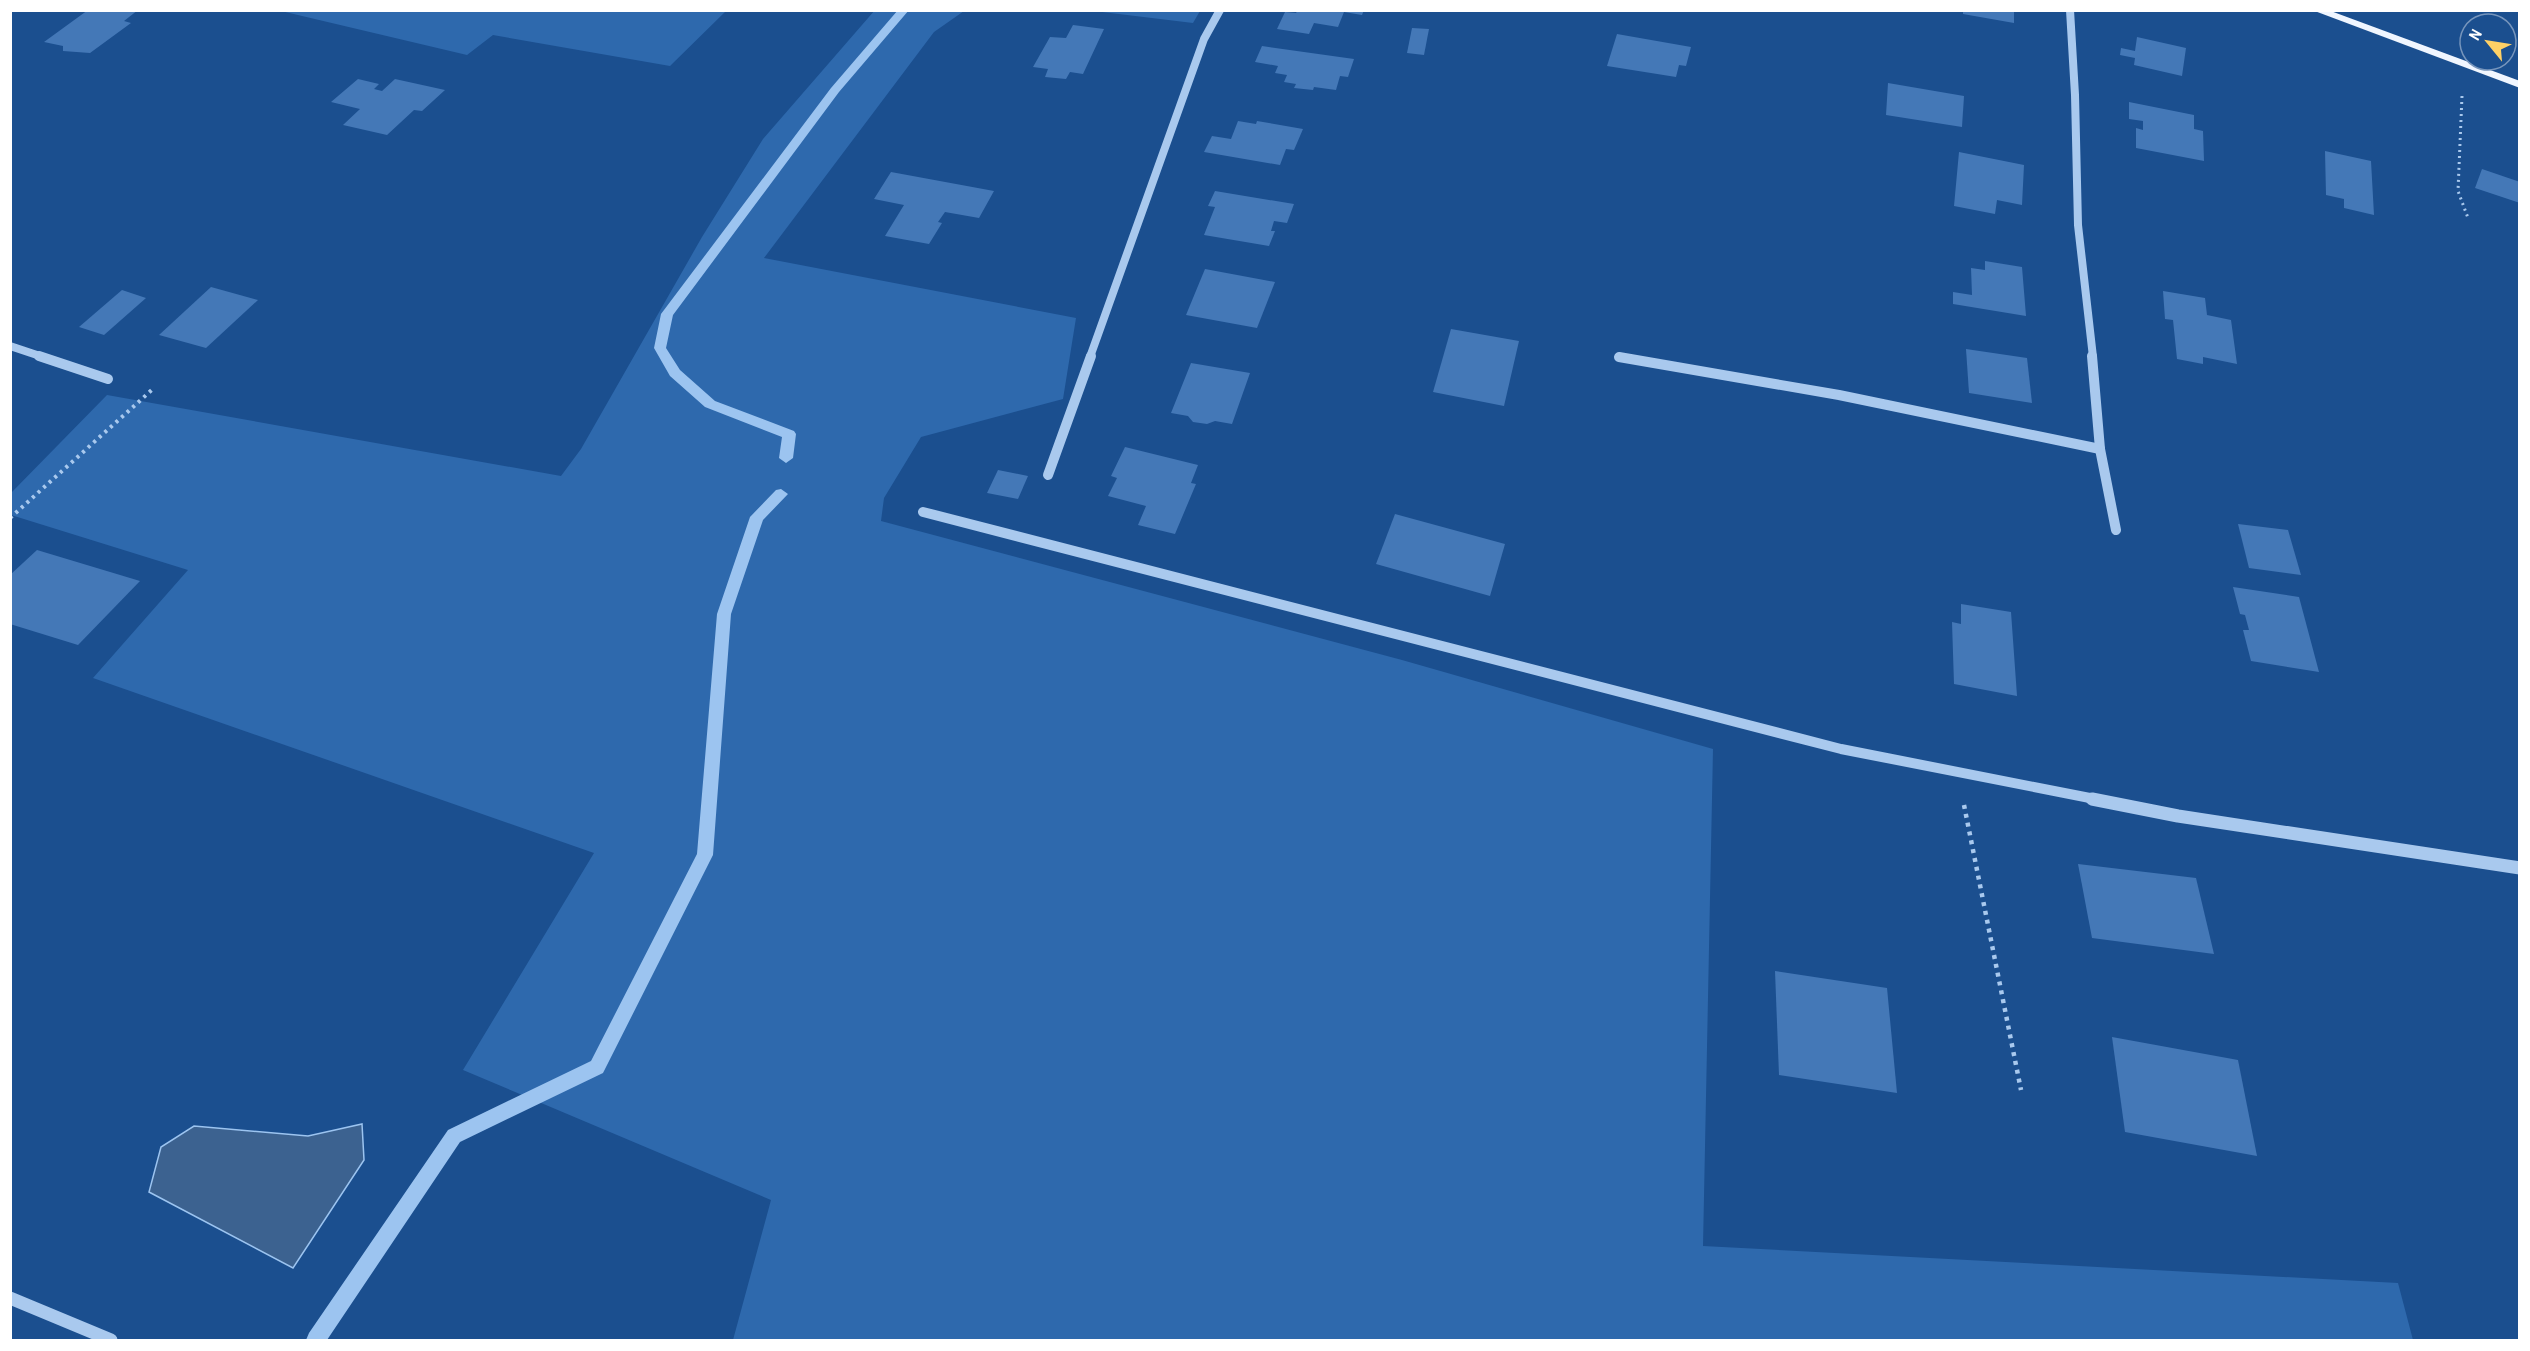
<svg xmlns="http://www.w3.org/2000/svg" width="2530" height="1351" viewBox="0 0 2530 1351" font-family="'Archivo Narrow',sans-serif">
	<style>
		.green { fill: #2e69ad }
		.water { fill: #3c6290; stroke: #9cc4f0; stroke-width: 1.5 }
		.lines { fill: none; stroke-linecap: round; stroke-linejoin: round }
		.stream { fill: #9cc4f0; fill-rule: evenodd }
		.building { fill: #4478b7 }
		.path-far2 { stroke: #a9c9ee; stroke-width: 3; stroke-dasharray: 2 4; stroke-linecap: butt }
		.path-far1 { stroke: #a9c9ee; stroke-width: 4; stroke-dasharray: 3 4.5; stroke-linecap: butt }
		.path { stroke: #a9c9ee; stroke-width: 4.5; stroke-dasharray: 4 5; stroke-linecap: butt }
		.minor-far2 { stroke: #a9c9ee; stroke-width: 8 }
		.minor-far1 { stroke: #a9c9ee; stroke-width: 10 }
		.minor { stroke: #a9c9ee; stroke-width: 13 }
		.major { fill: #f0f6ff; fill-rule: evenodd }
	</style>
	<rect width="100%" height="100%" fill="#1b4f8f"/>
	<!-- green -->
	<g class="green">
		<polygon points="875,10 964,11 934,32 764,258 1076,318 1063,399 921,437 884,498 881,521 1402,660 1713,749 1703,1246 2398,1283 2413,1340 733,1340 771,1200 463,1070 594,853 93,678 188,570 11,515 11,493 107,395 561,476 581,449 702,237 763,139"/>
		<polygon points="281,11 726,11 670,66 493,35 467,55"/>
		<polygon points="1094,11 1200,11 1193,23"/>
	</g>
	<!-- water -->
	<polygon class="water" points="362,1124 364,1160 293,1268 149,1192 161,1147 194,1126 308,1136"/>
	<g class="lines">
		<!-- stream -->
		<g class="stream">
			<polygon points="898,10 909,10 839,92 673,315 666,348 680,370 715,401 794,431 796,434 793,458 786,463 779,458 782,437 705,407 670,376 654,348 661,314 831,88"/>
			<polygon points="781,489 788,494 763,520 731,614 713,855 603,1073 460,1142 327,1340 306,1340 309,1333 448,1130 591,1061 697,854 717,614 750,517 776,490"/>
		</g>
	</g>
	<!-- building -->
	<g class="building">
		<polygon points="88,10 138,10 124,21 131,23 90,53 63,51 63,46 44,42"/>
		<polygon points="1298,10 1364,10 1362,15 1344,12 1338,27 1314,23 1309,34 1277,29 1285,12 1296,13"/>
		<polygon points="1963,10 2014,10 2014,23 1963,14"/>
		<polygon points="1073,25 1104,29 1083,74 1070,72 1066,79 1045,77 1048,69 1033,67 1050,37 1066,38"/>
		<polygon points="1412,28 1429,29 1424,55 1407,53"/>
		<polygon points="1617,34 1691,47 1686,66 1679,65 1676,77 1607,66"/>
		<polygon points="2137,37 2186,48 2182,76 2134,65 2135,58 2120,55 2121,48 2135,51"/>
		<polygon points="1262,46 1354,59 1348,77 1340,76 1336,90 1314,87 1313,90 1294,88 1296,84 1284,82 1287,75 1275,73 1278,66 1255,62"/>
		<polygon points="358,79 379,84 374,89 382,91 395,79 445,90 422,111 414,110 387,135 343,125 360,109 331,102"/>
		<polygon points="1888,83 1964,96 1962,127 1886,115"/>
		<polygon points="2129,102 2194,115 2194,129 2203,131 2204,161 2136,148 2136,128 2143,130 2143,121 2129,119"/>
		<polygon points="1238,121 1256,124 1257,121 1303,129 1294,150 1286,149 1280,165 1204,152 1212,136 1231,139"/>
		<polygon points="2325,151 2371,161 2374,215 2344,208 2344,199 2326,195"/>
		<polygon points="1959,152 2024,165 2022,205 1997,200 1995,214 1954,206"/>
		<polygon points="2482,169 2520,182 2520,203 2475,188"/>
		<polygon points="891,172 994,191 979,218 945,212 938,222 942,223 929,244 885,236 904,205 874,199"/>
		<polygon points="1215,191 1294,204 1287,223 1274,221 1271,231 1275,231 1269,246 1204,235 1215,207 1208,206"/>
		<polygon points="1985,261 2022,267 2026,316 1953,304 1953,292 1972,295 1971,268 1985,270"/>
		<polygon points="1205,269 1275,282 1257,328 1186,315"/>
		<polygon points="211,287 258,300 206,348 159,335"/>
		<polygon points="122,290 146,298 104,335 79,327"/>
		<polygon points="2163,291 2205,298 2207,315 2231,320 2237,364 2203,357 2203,364 2177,359 2173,320 2165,319"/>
		<polygon points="1451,329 1519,341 1504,406 1433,392"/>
		<polygon points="1966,349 2027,358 2032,403 1969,393"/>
		<polygon points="1191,363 1250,373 1232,424 1215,421 1207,424 1193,422 1188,416 1171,413"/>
		<polygon points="1125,447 1198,465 1191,483 1196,484 1175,534 1138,525 1146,506 1108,496 1117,478 1111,476"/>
		<polygon points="998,470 1028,476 1018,499 987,493"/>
		<polygon points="1395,514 1505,544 1490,596 1376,564"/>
		<polygon points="2238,524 2288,530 2301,575 2249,568"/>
		<polygon points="37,550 140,581 78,645 10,624 10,575"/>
		<polygon points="2233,587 2299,597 2319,672 2251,661 2243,630 2249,630 2245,615 2240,614"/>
		<polygon points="1961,604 2011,612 2017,696 1954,684 1952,622 1961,624"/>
		<polygon points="2078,864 2196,878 2214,954 2092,938"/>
		<polygon points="1775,971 1887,988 1897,1093 1779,1075"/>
		<polygon points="2112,1037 2238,1060 2257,1156 2125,1132"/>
	</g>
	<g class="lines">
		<!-- path-far2 -->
		<polyline class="path-far2" points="2462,96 2458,191 2468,218"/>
		<!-- path-far1 -->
		<polyline class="path-far1" points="10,518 154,388"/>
		<!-- path -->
		<polyline class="path" points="1964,805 2021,1090"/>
		<!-- minor-far2 -->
		<g class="minor-far2">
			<polyline points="2070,10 2075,95 2078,225 2093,357"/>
			<polyline points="10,346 43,357"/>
			<polyline points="1090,357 1204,39 1220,10"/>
		</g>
		<!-- minor-far1 -->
		<g class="minor-far1">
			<polyline points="39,356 108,379"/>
			<polyline points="2092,356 2100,449 2116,530"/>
			<polyline points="1619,357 1839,395 2100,449"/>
			<polyline points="1048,475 1091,356"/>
			<polyline points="923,512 1841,749 2100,800"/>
		</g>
		<!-- minor -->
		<g class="minor">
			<polyline points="2092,799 2178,816 2520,868"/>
			<polyline points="10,1298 111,1340"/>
		</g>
		<!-- major -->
		<polygon class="major" points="2312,10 2328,10 2520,81 2520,88"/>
	</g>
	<!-- border -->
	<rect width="2530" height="1351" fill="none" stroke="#ffffff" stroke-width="24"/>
	<!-- north arrow -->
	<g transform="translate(2488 42) rotate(300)"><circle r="28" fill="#1b4f8f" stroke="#7695bc" stroke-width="1.5"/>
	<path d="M0-4.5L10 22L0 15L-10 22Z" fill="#ffd166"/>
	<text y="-9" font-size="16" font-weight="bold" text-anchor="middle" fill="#ffffff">N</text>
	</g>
</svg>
